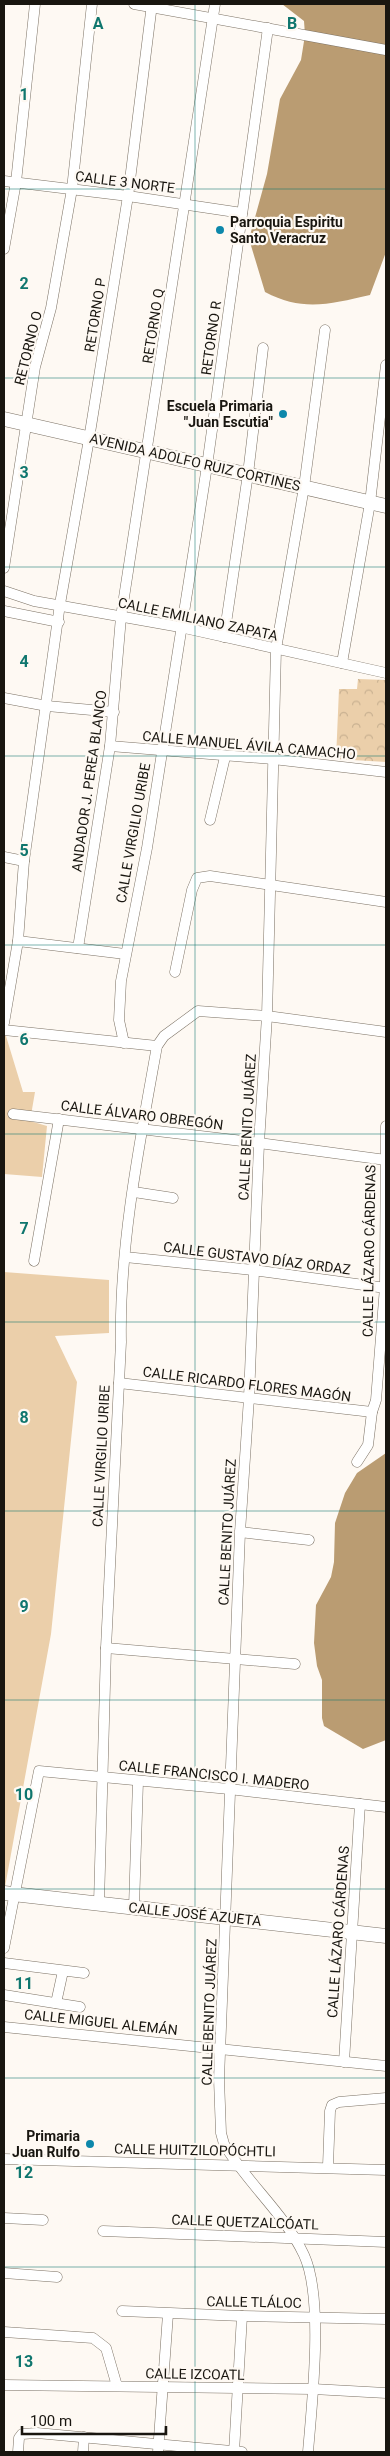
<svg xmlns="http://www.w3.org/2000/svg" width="390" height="2456" viewBox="0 0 390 2456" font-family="Roboto,sans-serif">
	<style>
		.green { fill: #ebcfaa }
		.park { fill: url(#park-crowns) }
		.water { fill: #ba9c72 }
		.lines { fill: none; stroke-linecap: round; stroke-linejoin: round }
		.street-casing { stroke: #7c7265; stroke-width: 11 }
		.secondary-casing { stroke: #7c7265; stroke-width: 15 }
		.street { stroke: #fff; stroke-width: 10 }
		.secondary { stroke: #fff; stroke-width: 14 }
		.grid { fill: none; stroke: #0f766e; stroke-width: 1; stroke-opacity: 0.55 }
		.poi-dot { fill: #0d88ab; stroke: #fef9f3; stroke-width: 2 }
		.labels { text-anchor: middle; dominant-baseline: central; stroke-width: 4.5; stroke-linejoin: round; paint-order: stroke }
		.street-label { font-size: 14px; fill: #191610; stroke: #fef9f3 }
		.poi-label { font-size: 14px; font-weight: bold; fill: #191610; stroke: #fef9f3; text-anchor: end }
		.grid-label { font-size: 16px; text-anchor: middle; font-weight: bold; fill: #0f766e; stroke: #fef9f3; stroke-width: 4.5; stroke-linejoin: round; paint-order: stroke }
	</style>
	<defs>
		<pattern id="park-crowns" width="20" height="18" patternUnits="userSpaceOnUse" patternTransform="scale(1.25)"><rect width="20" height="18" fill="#ebcfaa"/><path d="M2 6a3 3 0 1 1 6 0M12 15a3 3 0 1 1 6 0" fill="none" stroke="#c9b191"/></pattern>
	</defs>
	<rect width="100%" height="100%" fill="#fef9f3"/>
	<!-- green -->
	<g class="green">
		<polygon points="4,1035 6,1036 23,1092 35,1092 30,1121 47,1126 42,1177 4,1174"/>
		<polygon points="4,1272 109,1280 109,1333 55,1336 77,1382 51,1634 5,1887"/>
	</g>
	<!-- park -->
	<polygon class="park" points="358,679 386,680 386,762 336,759 339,689 357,689"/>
	<!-- water -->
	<g class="water">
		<path d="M 282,4 L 386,4 L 386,252 L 370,295 C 330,304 303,312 265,292 L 249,239 L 267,174 L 280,99 L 301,60 L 305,35 L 304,21 Z"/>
		<polygon points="386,1453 386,1740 363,1749 324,1726 322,1718 322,1680 317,1666 314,1643 316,1605 331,1577 334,1562 335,1523 345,1493 357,1473"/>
	</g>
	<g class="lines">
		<defs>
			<g id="street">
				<polyline points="134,4 386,50"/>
				<polyline points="4,181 128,196 242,213"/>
				<polyline points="4,249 16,182 35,4"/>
				<polyline points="4,568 35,367 51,308 72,189 92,4"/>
				<polyline points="4,591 34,601 180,627 386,673"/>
				<polyline points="4,611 59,622"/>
				<polyline points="224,637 248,474 263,348"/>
				<polyline points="342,663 370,503 386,365"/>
				<polyline points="4,698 47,706 114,712"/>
				<polyline points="110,746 273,759 386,772"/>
				<polyline points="210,820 225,757"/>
				<polyline points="4,857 24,861"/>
				<polyline points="18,941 125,954"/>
				<polyline points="78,948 110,746 121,617 215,4"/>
				<polyline points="175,972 192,890 197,878 210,876 386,902"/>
				<polyline points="4,1023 18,941 24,861 60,604 89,439 128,196 152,4"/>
				<polyline points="4,1030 157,1046"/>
				<polyline points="124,1043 119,1020 121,981 147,848 207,466 268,28"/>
				<polyline points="13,1114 259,1143 386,1160"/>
				<polyline points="134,1192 173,1198"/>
				<polyline points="125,1257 253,1270 386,1288"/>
				<polyline points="34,1261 59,1119"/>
				<polyline points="119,1383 372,1412"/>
				<polyline points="357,1462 368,1445 372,1412 376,1400 385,1287 386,1126"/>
				<polyline points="240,1532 309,1540"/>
				<polyline points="106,1648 295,1664"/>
				<path d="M 99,1903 L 106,1648 L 121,1342 C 119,1246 140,1141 157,1046 L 164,1036 L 198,1011 L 267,1016 L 386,1032"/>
				<polyline points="134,1907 138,1781"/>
				<polyline points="4,1948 39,1771 229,1789 386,1807"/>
				<polyline points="4,1963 84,1973"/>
				<polyline points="4,1995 80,2007"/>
				<polyline points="56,2003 63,1971"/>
				<polyline points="4,2027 386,2066"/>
				<polyline points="344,2062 360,1804"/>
				<polyline points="4,2159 386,2170"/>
				<polyline points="328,2166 330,2111 332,2105 339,2102 386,2098"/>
				<polyline points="4,2218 43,2220"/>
				<polyline points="103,2231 386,2242"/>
				<polyline points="4,2273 57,2277"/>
				<polyline points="122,2311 242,2316 386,2319"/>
				<polyline points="4,2332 93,2338 106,2348 117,2386"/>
				<polyline points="4,2385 313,2389 386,2393"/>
				<polyline points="18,2452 19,2438 22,2434 37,2433 242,2452"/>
				<polyline points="83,2452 84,2437"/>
				<polyline points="158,2452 168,2314"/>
				<polyline points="234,2452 242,2316"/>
				<path d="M 308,2452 C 312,2403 324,2298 304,2255 C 285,2214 247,2183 224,2144 L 221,2133 L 219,2079 L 240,1532 L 249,1398 L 259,1143 L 267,1016 L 276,649 L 304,487 L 325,330"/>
			</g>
			<g id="secondary">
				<polyline points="4,419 386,506"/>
				<polyline points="4,1893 386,1936"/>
			</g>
		</defs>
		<!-- street casing -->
		<use href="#street" class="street-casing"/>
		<!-- secondary casing -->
		<use href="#secondary" class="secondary-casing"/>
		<!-- street -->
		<use href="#street" class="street"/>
		<!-- secondary -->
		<use href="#secondary" class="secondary"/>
	</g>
	<!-- grid -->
	<path class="grid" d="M 195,4 L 195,2452M 4,189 L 386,189M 4,378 L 386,378M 4,567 L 386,567M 4,756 L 386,756M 4,945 L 386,945M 4,1134 L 386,1134M 4,1322 L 386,1322M 4,1511 L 386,1511M 4,1700 L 386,1700M 4,1889 L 386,1889M 4,2078 L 386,2078M 4,2267 L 386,2267"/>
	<!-- markers -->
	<g class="poi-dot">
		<circle cx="220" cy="230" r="5"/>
		<circle cx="283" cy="414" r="5"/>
		<circle cx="90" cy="2144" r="5"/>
	</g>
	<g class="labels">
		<!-- street labels -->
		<g class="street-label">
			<text transform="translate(125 182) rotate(7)">CALLE 3 NORTE</text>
			<text transform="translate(95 315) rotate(-81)">RETORNO P</text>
			<text transform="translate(153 326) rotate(-81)">RETORNO Q</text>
			<text transform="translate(211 338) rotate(-82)">RETORNO R</text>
			<text transform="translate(28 348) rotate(-76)">RETORNO O</text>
			<text transform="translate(195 462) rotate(13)">AVENIDA ADOLFO RUIZ CORTINES</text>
			<text transform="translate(198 619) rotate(12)">CALLE EMILIANO ZAPATA</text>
			<text transform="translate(249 745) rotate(5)">CALLE MANUEL ÁVILA CAMACHO</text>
			<text transform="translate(89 781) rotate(-82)">ANDADOR J. PEREA BLANCO</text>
			<text transform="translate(133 833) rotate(-80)">CALLE VIRGILIO URIBE</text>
			<text transform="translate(142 1115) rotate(7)">CALLE ÁLVARO OBREGÓN</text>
			<text transform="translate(247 1127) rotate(-87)">CALLE BENITO JUÁREZ</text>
			<text transform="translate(369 1251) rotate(-89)">CALLE LÁZARO CÁRDENAS</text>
			<text transform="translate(257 1258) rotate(7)">CALLE GUSTAVO DÍAZ ORDAZ</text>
			<text transform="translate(247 1384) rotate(7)">CALLE RICARDO FLORES MAGÓN</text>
			<text transform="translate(101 1456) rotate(-87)">CALLE VIRGILIO URIBE</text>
			<text transform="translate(227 1532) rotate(-87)">CALLE BENITO JUÁREZ</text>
			<text transform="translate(214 1775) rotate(6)">CALLE FRANCISCO I. MADERO</text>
			<text transform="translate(195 1914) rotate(6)">CALLE JOSÉ AZUETA</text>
			<text transform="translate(338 1932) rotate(-86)">CALLE LÁZARO CÁRDENAS</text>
			<text transform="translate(209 2012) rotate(-88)">CALLE BENITO JUÁREZ</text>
			<text transform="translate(101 2022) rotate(6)">CALLE MIGUEL ALEMÁN</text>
			<text transform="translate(195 2150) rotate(1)">CALLE HUITZILOPÓCHTLI</text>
			<text transform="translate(245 2222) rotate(2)">CALLE QUETZALCÓATL</text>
			<text transform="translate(254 2302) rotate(1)">CALLE TLÁLOC</text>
			<text transform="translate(195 2374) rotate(1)">CALLE IZCOATL</text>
		</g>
		<!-- poi labels -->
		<g class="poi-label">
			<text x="230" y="222" text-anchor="start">Parroquia Espiritu<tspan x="230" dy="16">Santo Veracruz</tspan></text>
			<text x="273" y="406">Escuela Primaria<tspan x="273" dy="16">"Juan Escutia"</tspan></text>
			<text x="80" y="2136">Primaria<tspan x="80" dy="16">Juan Rulfo</tspan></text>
		</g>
	</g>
	<g class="grid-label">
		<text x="98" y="29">A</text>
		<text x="292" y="29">B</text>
		<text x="24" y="100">1</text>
		<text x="24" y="289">2</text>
		<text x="24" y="478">3</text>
		<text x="24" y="667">4</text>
		<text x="24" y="856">5</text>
		<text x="24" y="1045">6</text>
		<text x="24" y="1234">7</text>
		<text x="24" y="1423">8</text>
		<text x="24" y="1612">9</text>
		<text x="24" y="1800">10</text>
		<text x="24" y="1989">11</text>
		<text x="24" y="2178">12</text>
		<text x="24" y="2367">13</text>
	</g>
	<!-- border -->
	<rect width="390" height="2456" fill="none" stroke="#191610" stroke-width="10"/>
	<!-- scale -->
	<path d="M22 2426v8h144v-8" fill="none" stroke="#191610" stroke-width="2.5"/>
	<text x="30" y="2426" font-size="15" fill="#191610" stroke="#fef9f3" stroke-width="4" paint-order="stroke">100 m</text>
</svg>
